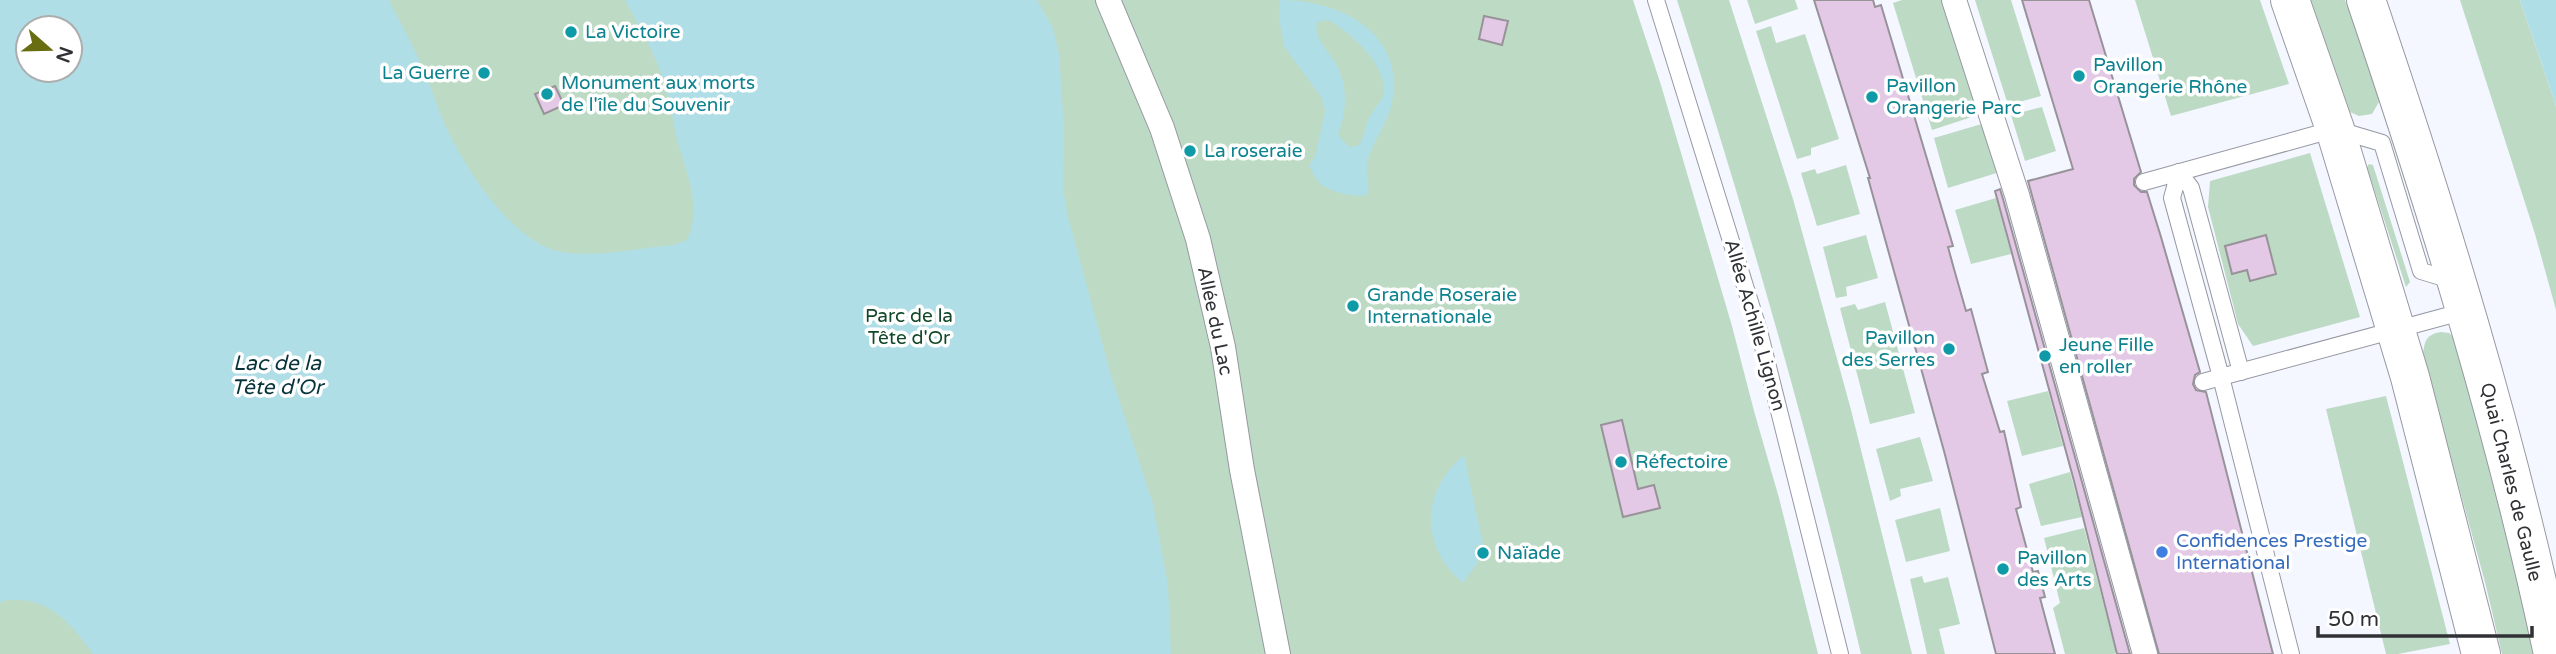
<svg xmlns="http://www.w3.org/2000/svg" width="2556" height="654" viewBox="0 0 2556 654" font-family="'Varela Round',sans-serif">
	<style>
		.green { fill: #bddac5; fill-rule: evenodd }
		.water { fill: #b0dee6; fill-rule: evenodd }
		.building { fill: #e3c9e6; stroke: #989299; stroke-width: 2 }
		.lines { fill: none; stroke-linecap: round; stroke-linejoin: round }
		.service-casing { stroke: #9699a2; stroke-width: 18 }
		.pedestrian-casing { stroke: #9699a2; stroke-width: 26 }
		.primary-casing { stroke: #9699a2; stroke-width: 40 }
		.service { stroke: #fff; stroke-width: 16 }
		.pedestrian { stroke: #fff; stroke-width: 24 }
		.primary { stroke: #fff; stroke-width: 38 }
		.culture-dot { fill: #0f9aa8; stroke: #fff; stroke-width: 2.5 }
		.shop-dot { fill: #3f7fe0; stroke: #fff; stroke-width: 2.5 }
		.labels { text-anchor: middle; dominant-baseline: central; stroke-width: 7; stroke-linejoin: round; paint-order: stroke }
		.culture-label { font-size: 19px; fill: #0d838f; stroke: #fff; text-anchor: start }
		.park-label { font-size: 19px; fill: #114828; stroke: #fff }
		.street-label { font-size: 19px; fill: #303135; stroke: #fff }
		.shop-label { font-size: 19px; fill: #366cbe; stroke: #fff; text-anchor: start }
		.water-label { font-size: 21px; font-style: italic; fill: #07343b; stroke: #fff }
	</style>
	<rect width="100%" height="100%" fill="#f4f7ff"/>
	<!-- green -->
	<g class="green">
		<path d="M 0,0 L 1633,0 L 1661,85 L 1732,326 L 1754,411 L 1779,498 L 1818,654 L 0,654 ZM 28,28 L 70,28 L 70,70 L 28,70 Z"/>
		<path d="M 1677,0 L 1729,0 L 1793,199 L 1850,406 L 1912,654 L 1861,654 C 1809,433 1746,216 1677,0 Z"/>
		<polygon points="1747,0 1795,0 1798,9 1755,24"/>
		<polygon points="1902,0 1947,0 1984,113 1932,130 1893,3"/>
		<polygon points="1975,0 2011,0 2041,96 2008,105"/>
		<polygon points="2135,0 2260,0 2289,84 2171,116"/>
		<polygon points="2311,0 2345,0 2378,93 2379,102 2372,114 2359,116 2350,112"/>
		<polygon points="2460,0 2520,0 2556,106 2556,310 2535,234"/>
		<polygon points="1771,26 1776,43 1805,34 1839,139 1811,148 1811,155 1797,159 1756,31"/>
		<polygon points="2042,107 2056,151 2025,161 2011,115"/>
		<polygon points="1985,123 2000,172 1948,188 1934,138"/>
		<polygon points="2310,153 2360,317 2253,346 2238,324 2208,207 2210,181"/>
		<polygon points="2369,164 2373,165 2410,282 2406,287 2367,167"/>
		<polygon points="1846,165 1860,214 1817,226 1801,173 1815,169 1817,174"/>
		<polygon points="1996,198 2011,254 1971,264 1955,210"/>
		<polygon points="1866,235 1878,278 1846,287 1847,296 1836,298 1823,247"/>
		<polygon points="1885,302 1915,413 1870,424 1840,308 1855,304 1858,310"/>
		<path d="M 2441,332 L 2449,333 L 2455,338 L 2498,492 L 2534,654 L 2502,654 L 2485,582 L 2423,356 C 2424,342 2426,334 2441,332 Z"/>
		<polygon points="2048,391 2063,446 2022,456 2007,401"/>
		<polygon points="2386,396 2450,644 2398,654 2386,654 2326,409"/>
		<polygon points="1920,437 1933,481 1900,489 1901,496 1890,501 1876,449"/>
		<polygon points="2070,472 2082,517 2041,526 2029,484"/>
		<polygon points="1940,508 1950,551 1906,562 1895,520"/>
		<polygon points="2084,528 2116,653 2114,654 2065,654 2053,608 2060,603 2044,538"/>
		<polygon points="1922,576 1924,583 1948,577 1960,624 1939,629 1945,654 1927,654 1910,579"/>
	</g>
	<!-- water -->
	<g class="water">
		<path d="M 0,0 L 389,0 C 399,21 411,41 420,62 C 431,84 437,109 448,131 C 467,171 512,240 557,251 C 591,259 638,248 674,245 L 687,240 C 702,209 688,177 679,146 C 673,127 672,107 666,88 C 657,57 640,28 625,0 L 1037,0 L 1053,28 L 1059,53 L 1064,131 L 1063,187 L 1067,213 L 1111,375 L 1153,504 L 1168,585 L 1171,654 L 93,654 C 74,627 51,599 16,600 C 9,600 6,599 0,603 ZM 28,28 L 70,28 L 70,70 L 28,70 Z"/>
		<path d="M 1280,0 C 1339,0 1406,32 1392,103 C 1387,124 1372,143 1367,163 C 1365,174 1371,183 1367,195 C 1356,198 1331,192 1322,185 C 1316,180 1313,173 1309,166 L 1316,154 L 1325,111 L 1322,98 L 1284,46 L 1279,18 ZM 1328,20 C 1349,31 1386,64 1384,91 C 1383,101 1372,110 1368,120 C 1364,130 1365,136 1359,145 L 1349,147 L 1338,135 C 1347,110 1349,85 1334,61 C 1327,48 1313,37 1317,22 Z"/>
		<polygon points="2520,0 2556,0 2556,106"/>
		<path d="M 1464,455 L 1483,545 L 1475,547 L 1478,562 L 1463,583 C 1420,546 1420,492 1464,455 Z"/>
	</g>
	<!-- building -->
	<g class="building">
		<polygon points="1814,0 1873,0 1875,7 1881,5 1953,246 1948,247 1954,269 1966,311 1971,309 1988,372 1982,374 2000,432 2004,431 2021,507 2016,509 2033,572 2038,571 2045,597 2040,598 2055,654 1996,654 1944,451 1868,178 1870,178"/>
		<polygon points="2022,0 2089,0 2141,172 2134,179 2134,185 2141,192 2147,192 2161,237 2200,372 2195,375 2193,384 2196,390 2206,392 2273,654 2159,654 2028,181 2073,169"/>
		<polygon points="1484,16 1508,21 1502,45 1479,39"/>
		<polygon points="555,86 564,105 544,114 535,94"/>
		<polygon points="2000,189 2003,199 2130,654 2117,654 2074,481 1995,191"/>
		<polygon points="2266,235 2276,274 2250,281 2247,270 2232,274 2225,246"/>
		<polygon points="1622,420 1638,489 1654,485 1660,508 1623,517 1601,425"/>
	</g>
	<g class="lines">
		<defs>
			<g id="service">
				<polyline points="1656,0 1759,331 1840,654"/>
				<polyline points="2179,172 2172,198 2221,377 2203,382"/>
				<polyline points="2179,172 2191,188 2241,372"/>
				<polyline points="2144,182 2335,129 2382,143 2421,271 2454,281"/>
				<polyline points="2291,654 2221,377 2465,311"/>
			</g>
			<g id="pedestrian">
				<polyline points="1108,0 1162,128 1198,239 1223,347 1242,470 1278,654"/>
				<polyline points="1954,0 2017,195 2145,654"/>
			</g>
			<g id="primary">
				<polyline points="2290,0 2335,129 2410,377 2481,654"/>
				<path d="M 2366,0 C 2439,215 2506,432 2553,654"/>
			</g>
		</defs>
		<!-- service casing -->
		<use href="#service" class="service-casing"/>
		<!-- pedestrian casing -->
		<use href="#pedestrian" class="pedestrian-casing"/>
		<!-- primary casing -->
		<use href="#primary" class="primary-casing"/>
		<!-- service -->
		<use href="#service" class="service"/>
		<!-- pedestrian -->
		<use href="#pedestrian" class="pedestrian"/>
		<!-- primary -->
		<use href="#primary" class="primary"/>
	</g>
	<!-- markers -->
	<g class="culture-dot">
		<circle cx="571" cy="32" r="7"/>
		<circle cx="484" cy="73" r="7"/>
		<circle cx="2079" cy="76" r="7"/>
		<circle cx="547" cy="94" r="7"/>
		<circle cx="1872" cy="97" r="7"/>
		<circle cx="1190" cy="151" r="7"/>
		<circle cx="1353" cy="306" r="7"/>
		<circle cx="1949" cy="349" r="7"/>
		<circle cx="2045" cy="356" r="7"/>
		<circle cx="1621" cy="462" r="7"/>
		<circle cx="1483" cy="553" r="7"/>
		<circle cx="2003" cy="569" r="7"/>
	</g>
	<circle class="shop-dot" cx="2162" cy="552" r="7"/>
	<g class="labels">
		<!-- culture labels -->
		<g class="culture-label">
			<text x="585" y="32">La Victoire</text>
			<text x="2093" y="65">Pavillon<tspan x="2093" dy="22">Orangerie Rhône</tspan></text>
			<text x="470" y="73" text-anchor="end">La Guerre</text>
			<text x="561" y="83">Monument aux morts<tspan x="561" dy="22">de l'île du Souvenir</tspan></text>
			<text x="1886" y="86">Pavillon<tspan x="1886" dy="22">Orangerie Parc</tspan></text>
			<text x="1204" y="151">La roseraie</text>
			<text x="1367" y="295">Grande Roseraie<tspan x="1367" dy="22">Internationale</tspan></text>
			<text x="1935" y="338" text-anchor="end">Pavillon<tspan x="1935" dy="22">des Serres</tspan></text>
			<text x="2059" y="345">Jeune Fille<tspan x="2059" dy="22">en roller</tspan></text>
			<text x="1635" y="462">Réfectoire</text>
			<text x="1497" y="553">Naïade</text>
			<text x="2017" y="558">Pavillon<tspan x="2017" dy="22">des Arts</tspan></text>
		</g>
		<!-- park labels -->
		<g class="park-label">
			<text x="909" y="316">Parc de la<tspan x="909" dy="22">Tête d'Or</tspan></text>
		</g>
		<!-- street labels -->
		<g class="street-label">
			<text transform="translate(1215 321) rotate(78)">Allée du Lac</text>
			<text transform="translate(1755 325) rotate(74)">Allée Achille Lignon</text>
			<text transform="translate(2511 482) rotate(76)">Quai Charles de Gaulle</text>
		</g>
		<!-- shop labels -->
		<g class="shop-label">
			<text x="2176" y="541">Confidences Prestige<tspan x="2176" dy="22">International</tspan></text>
		</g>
		<!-- water labels -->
		<g class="water-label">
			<text x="277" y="363">Lac de la<tspan x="277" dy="24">Tête d'Or</tspan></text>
		</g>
	</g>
	<!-- north arrow -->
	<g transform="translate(49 49) rotate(110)"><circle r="33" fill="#ffffff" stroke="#acadae" stroke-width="2"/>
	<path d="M0-5L12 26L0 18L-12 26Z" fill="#686d12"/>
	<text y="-10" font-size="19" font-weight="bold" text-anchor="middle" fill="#303135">N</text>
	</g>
	<!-- scale -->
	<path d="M2318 626v10h214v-10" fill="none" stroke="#303135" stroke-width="3.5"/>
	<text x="2328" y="626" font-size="21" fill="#303135" stroke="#ffffff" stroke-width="5" paint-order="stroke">50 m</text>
</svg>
